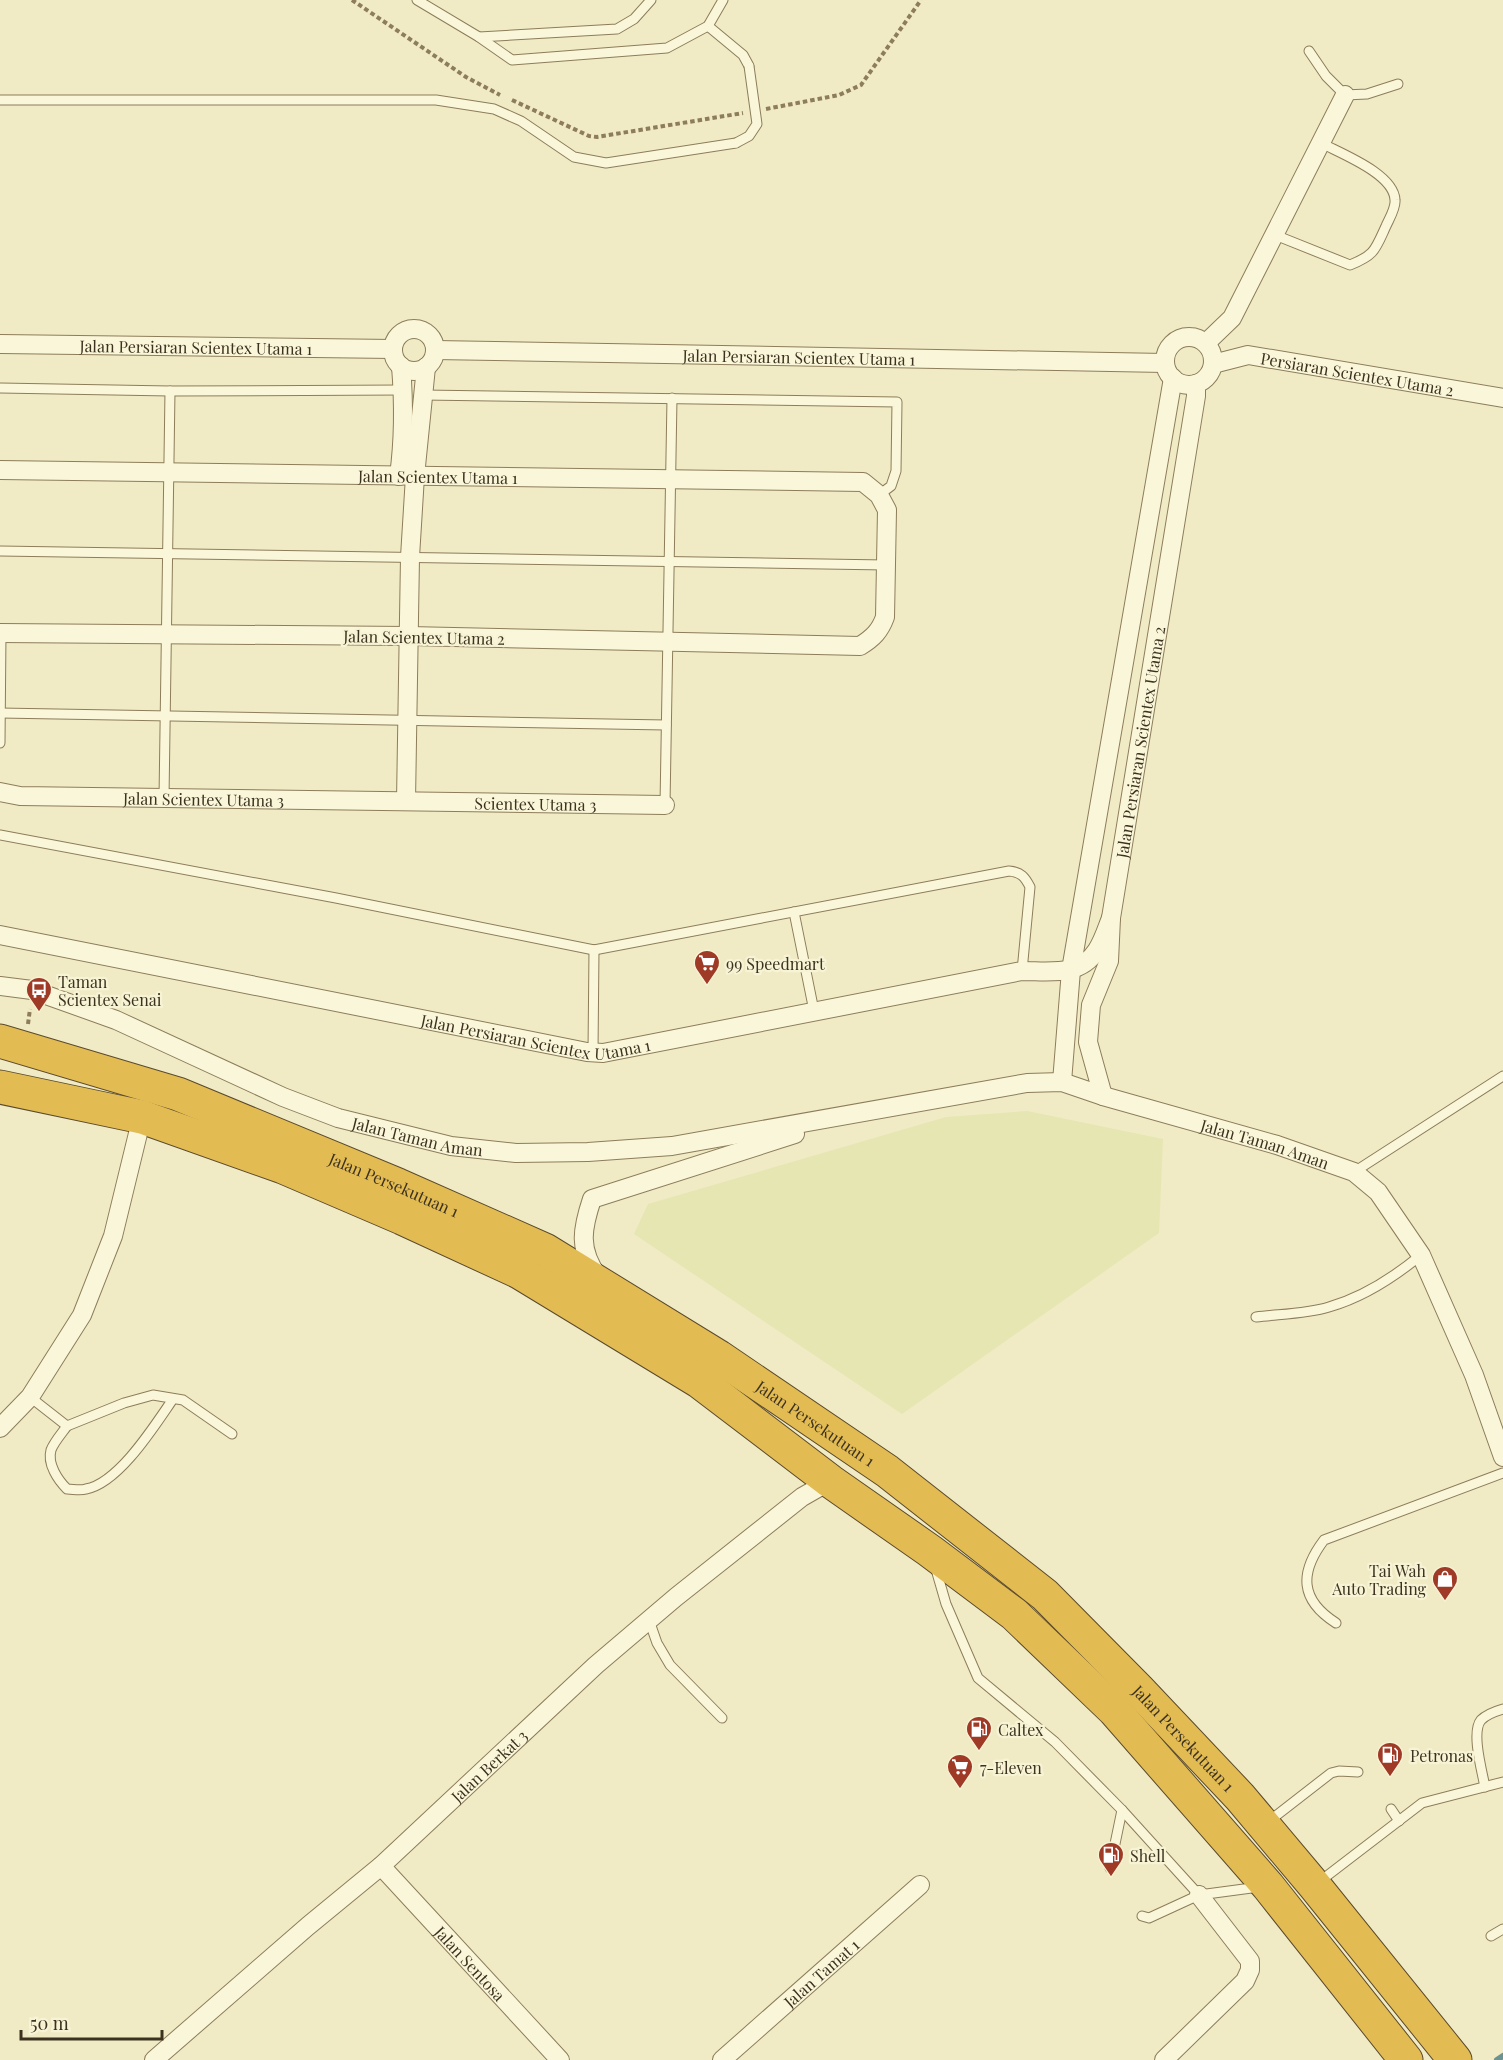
<svg xmlns="http://www.w3.org/2000/svg" width="1503" height="2060" viewBox="0 0 1503 2060" font-family="'Playfair Display',serif">
	<style>
		.farmland { fill: #e6e6b2 }
		.lines { fill: none; stroke-linecap: round; stroke-linejoin: round }
		.stream { stroke: #6d9390; stroke-width: 6 }
		.lane-casing { stroke: #8d7d5a; stroke-width: 11 }
		.street-casing { stroke: #8d7d5a; stroke-width: 20 }
		.highway-casing { stroke: #5a4a2e; stroke-width: 35 }
		.path { stroke: #8d7d5a; stroke-width: 4; stroke-dasharray: 4.5 3; stroke-linecap: butt }
		.lane { stroke: #faf6d9; stroke-width: 9 }
		.street { stroke: #faf6d9; stroke-width: 18 }
		.highway { stroke: #e3bb53; stroke-width: 33 }
		.lane-bridge-casing { stroke: #8d7d5a; stroke-width: 11; stroke-linecap: butt }
		.lane-bridge { stroke: #faf6d9; stroke-width: 9 }
		.labels { text-anchor: middle; dominant-baseline: central; stroke-width: 4.5; stroke-linejoin: round; paint-order: stroke }
		.street-label { font-size: 16px; fill: #3c321f; stroke: #f7f3d5 }
		.poi-label { font-size: 16px; fill: #3c321f; stroke: #f7f3d5; text-anchor: start }
	</style>
	<rect width="100%" height="100%" fill="#f0ebc5"/>
	<!-- farmland -->
	<polygon class="farmland" points="1027,1111 1163,1139 1159,1233 902,1414 634,1234 648,1204 946,1117"/>
	<g class="lines">
		<!-- stream -->
		<polyline class="stream" points="1497,2060 1503,2056"/>
		<defs>
			<g id="lane">
				<polyline points="417,0 479,37 512,60 667,48 708,26 723,0"/>
				<polyline points="708,26 743,55 749,66"/>
				<polyline points="479,37 617,29 634,19 651,0"/>
				<polyline points="1309,51 1326,76 1345,95 1367,94 1398,84"/>
				<polyline points="0,100 436,100 494,109 521,121 574,157 606,163 736,143"/>
				<path d="M 1275,235 L 1350,265 C 1375,255 1375,250 1386,226 C 1389,219 1396,208 1395,200 C 1394,174 1342,154 1321,143"/>
				<polyline points="0,388 170,391 403,390"/>
				<polyline points="423,395 897,402 896,471 891,486 879,495"/>
				<polyline points="0,551 886,565"/>
				<polyline points="0,713 666,725"/>
				<polyline points="0,743 1,633"/>
				<polyline points="164,798 170,391"/>
				<polyline points="665,805 672,398"/>
				<path d="M 0,835 L 336,898 L 594,950 L 1009,871 C 1021,872 1025,877 1030,887 L 1022,971"/>
				<polyline points="794,912 814,1011"/>
				<polyline points="593,1052 594,950"/>
				<polyline points="1354,1172 1503,1076"/>
				<path d="M 1256,1317 C 1280,1314 1306,1314 1329,1307 C 1364,1297 1393,1278 1421,1255"/>
				<polyline points="30,1397 67,1426 124,1403 153,1395 183,1400 232,1434"/>
				<path d="M 67,1426 C 62,1433 54,1442 51,1450 C 47,1464 58,1480 67,1489 C 73,1489 80,1491 86,1489 C 119,1483 155,1425 173,1399"/>
				<polyline points="935,1566 946,1604 978,1678 1055,1742 1122,1810 1199,1895"/>
				<polyline points="649,1620 657,1643 670,1665 722,1718"/>
				<path d="M 1336,1623 C 1300,1600 1299,1573 1324,1540 L 1503,1473"/>
				<path d="M 1485,1787 C 1482,1771 1471,1732 1481,1720 C 1487,1714 1496,1711 1503,1709"/>
				<polyline points="1391,1809 1399,1821"/>
				<polyline points="1268,1822 1331,1773 1339,1771 1358,1772"/>
				<polyline points="1110,1868 1122,1810"/>
				<polyline points="1319,1882 1422,1803 1503,1782"/>
				<polyline points="1142,1916 1149,1918 1199,1895 1259,1887"/>
				<polyline points="1491,1936 1503,1929"/>
			</g>
			<g id="street">
				<circle cx="414" cy="350" r="21"/>
				<circle cx="1189" cy="361" r="24"/>
				<polyline points="1206,343 1232,318 1345,95"/>
				<path id="s1" d="M 0,344 L 393,349"/>
				<path id="s2" d="M 435,350 L 1165,363"/>
				<path id="s3" d="M 1213,364 L 1248,355 L 1503,398"/>
				<path id="s4" d="M 0,470 L 863,482 L 879,495 L 887,510 L 885,617 C 880,631 873,638 860,646 L 409,636 L 0,633"/>
				<path d="M 399,476 C 404,439 404,403 401,366"/>
				<path id="s5" d="M 0,792 L 20,796 L 665,805"/>
				<polyline points="406,801 410,557 415,476 426,367"/>
				<path id="s6" d="M 0,935 L 587,1052 L 603,1053 L 1022,971 C 1050,971 1080,977 1097,950 C 1103,941 1107,928 1111,918"/>
				<path id="s7" d="M 0,986 L 32,990 L 116,1020 L 283,1097 L 338,1118 L 451,1146 L 516,1153 L 588,1152 L 672,1146 L 1027,1083 L 1062,1082 L 1103,1096 L 1277,1145 L 1354,1172 L 1378,1192 L 1421,1255 L 1474,1375 L 1503,1457"/>
				<polyline points="1062,1082 1071,970 1173,378"/>
				<path id="s8" d="M 1103,1096 L 1088,1042 L 1091,1005 L 1109,961 L 1111,918 L 1196,396 L 1196,384"/>
				<path d="M 598,1277 C 578,1249 582,1229 592,1199 L 795,1134"/>
				<polyline points="0,1428 30,1397 82,1315 113,1236 142,1117"/>
				<path id="s9" d="M 381,1866 L 560,2060"/>
				<path id="s10" d="M 154,2060 L 308,1926 L 381,1866 L 596,1665 L 676,1597 L 802,1497 L 830,1481"/>
				<path id="s11" d="M 722,2060 L 920,1885"/>
				<polyline points="1164,2060 1245,1981 1250,1970 1250,1961 1199,1895"/>
			</g>
			<g id="highway">
				<path id="s12" d="M 0,1041 L 178,1094 L 398,1185 L 545,1250 L 719,1357 L 887,1471 L 1045,1595 L 1138,1689 L 1240,1797 L 1314,1885 L 1455,2060"/>
				<polyline points="0,1087 142,1117 283,1167 402,1218 519,1272 700,1382 830,1481 930,1551 1014,1614 1114,1710 1268,1886 1406,2060"/>
			</g>
		</defs>
		<!-- lane casing -->
		<use href="#lane" class="lane-casing"/>
		<!-- street casing -->
		<use href="#street" class="street-casing"/>
		<!-- highway casing -->
		<use href="#highway" class="highway-casing"/>
		<!-- path -->
		<g class="path">
			<polyline points="352,0 466,77 500,95"/>
			<polyline points="512,100 589,136 597,137 743,113"/>
			<polyline points="766,109 839,95 861,85 921,0"/>
			<polyline points="28,1024 30,1009"/>
		</g>
		<!-- lane -->
		<use href="#lane" class="lane"/>
		<!-- street -->
		<use href="#street" class="street"/>
		<!-- highway -->
		<use href="#highway" class="highway"/>
		<defs>
			<polyline id="lane-bridge" points="736,143 749,136 757,124 749,66"/>
		</defs>
		<!-- lane-bridge casing -->
		<use href="#lane-bridge" class="lane-bridge-casing"/>
		<!-- lane-bridge -->
		<use href="#lane-bridge" class="lane-bridge"/>
	</g>
	<!-- icons -->
	<defs>
		<symbol id="supermarket-pin" viewBox="-11 -11 22 30"><path d="M0 17L-7.5 6A9.5 9.5 0 1 1 7.5 6Z" fill="#9f3a27" stroke="#f7f3d5"/><path d="M-6-5.5h2.5l.6 2H6L4.5 2H-2.5L-4.4-4H-6ZM-1.5 3.2a1.3 1.3 0 1 0 .1 0ZM3 3.2a1.3 1.3 0 1 0 .1 0Z" fill="#fff"/></symbol>
		<symbol id="bus-pin" viewBox="-11 -11 22 30"><path d="M0 17L-7.5 6A9.5 9.5 0 1 1 7.5 6Z" fill="#9f3a27" stroke="#f7f3d5"/><path d="M-5-6H5V4H4V6H2V4H-2V6H-4V4H-5ZM-3.5-4V0h7V-4ZM-3.5 1.2v1.5H-2V1.2ZM2 1.2v1.5H3.5V1.2Z" fill="#fff"/></symbol>
		<symbol id="shop-pin" viewBox="-11 -11 22 30"><path d="M0 17L-7.5 6A9.5 9.5 0 1 1 7.5 6Z" fill="#9f3a27" stroke="#f7f3d5"/><path d="M-5-2.5h2.3a2.7 3.5 0 0 1 5.4 0H5L5.5 6h-11ZM-1.5-2.5h3a1.5 2.3 0 0 0-3 0Z" fill="#fff"/></symbol>
		<symbol id="fuel-pin" viewBox="-11 -11 22 30"><path d="M0 17L-7.5 6A9.5 9.5 0 1 1 7.5 6Z" fill="#9f3a27" stroke="#f7f3d5"/><path d="M-5.5-6h7V0h2V4h1.3V-2.5L3-4.5l.8-.8L6-3V5H2.5V1h-1V6h-7ZM-4.2-4.7v3.2H.2V-4.7Z" fill="#fff"/></symbol>
	</defs>
	<g fill-rule="evenodd">
		<use href="#supermarket-pin" x="692" y="948" width="30" height="40"/>
		<use href="#bus-pin" x="24" y="975" width="30" height="40"/>
		<use href="#shop-pin" x="1430" y="1564" width="30" height="40"/>
		<use href="#fuel-pin" x="964" y="1714" width="30" height="40"/>
		<use href="#fuel-pin" x="1375" y="1740" width="30" height="40"/>
		<use href="#supermarket-pin" x="945" y="1752" width="30" height="40"/>
		<use href="#fuel-pin" x="1096" y="1840" width="30" height="40"/>
	</g>
	<g class="labels">
		<!-- street labels -->
		<g class="street-label">
			<text stroke="none"><textPath href="#s1" startOffset="196">Jalan Persiaran Scientex Utama 1</textPath></text>
			<text stroke="none"><textPath href="#s2" startOffset="364">Jalan Persiaran Scientex Utama 1</textPath></text>
			<text stroke="none"><textPath href="#s3" startOffset="147">Persiaran Scientex Utama 2</textPath></text>
			<text stroke="none"><textPath href="#s4" startOffset="438">Jalan Scientex Utama 1</textPath></text>
			<text transform="translate(424 637) rotate(1)">Jalan Scientex Utama 2</text>
			<text stroke="none"><textPath href="#s8" startOffset="362">Jalan Persiaran Scientex Utama 2</textPath></text>
			<text stroke="none"><textPath href="#s5" startOffset="204">Jalan Scientex Utama 3</textPath></text>
			<text stroke="none"><textPath href="#s5" startOffset="536">Scientex Utama 3</textPath></text>
			<text stroke="none"><textPath href="#s6" startOffset="546">Jalan Persiaran Scientex Utama 1</textPath></text>
			<text stroke="none"><textPath href="#s7" startOffset="446">Jalan Taman Aman</textPath></text>
			<text stroke="none"><textPath href="#s7" startOffset="1310">Jalan Taman Aman</textPath></text>
			<text stroke="none"><textPath href="#s12" startOffset="420">Jalan Persekutuan 1</textPath></text>
			<text stroke="none"><textPath href="#s12" startOffset="906">Jalan Persekutuan 1</textPath></text>
			<text stroke="none"><textPath href="#s12" startOffset="1392">Jalan Persekutuan 1</textPath></text>
			<text stroke="none"><textPath href="#s10" startOffset="446">Jalan Berkat 3</textPath></text>
			<text stroke="none"><textPath href="#s9" startOffset="132">Jalan Sentosa</textPath></text>
			<text stroke="none"><textPath href="#s11" startOffset="132">Jalan Tamat 1</textPath></text>
		</g>
		<!-- poi labels -->
		<g class="poi-label">
			<text x="726" y="963">99 Speedmart</text>
			<text x="58" y="981">Taman<tspan x="58" dy="18">Scientex Senai</tspan></text>
			<text x="1426" y="1570" text-anchor="end">Tai Wah<tspan x="1426" dy="18">Auto Trading</tspan></text>
			<text x="998" y="1729">Caltex</text>
			<text x="1410" y="1755">Petronas</text>
			<text x="980" y="1767">7-Eleven</text>
			<text x="1130" y="1855">Shell</text>
		</g>
	</g>
	<!-- scale -->
	<path d="M21 2030v9h141v-9" fill="none" stroke="#3c321f" stroke-width="3"/>
	<text x="30" y="2030" font-size="18" fill="#3c321f" stroke="#f7f3d5" stroke-width="4.5" paint-order="stroke">50 m</text>
</svg>
